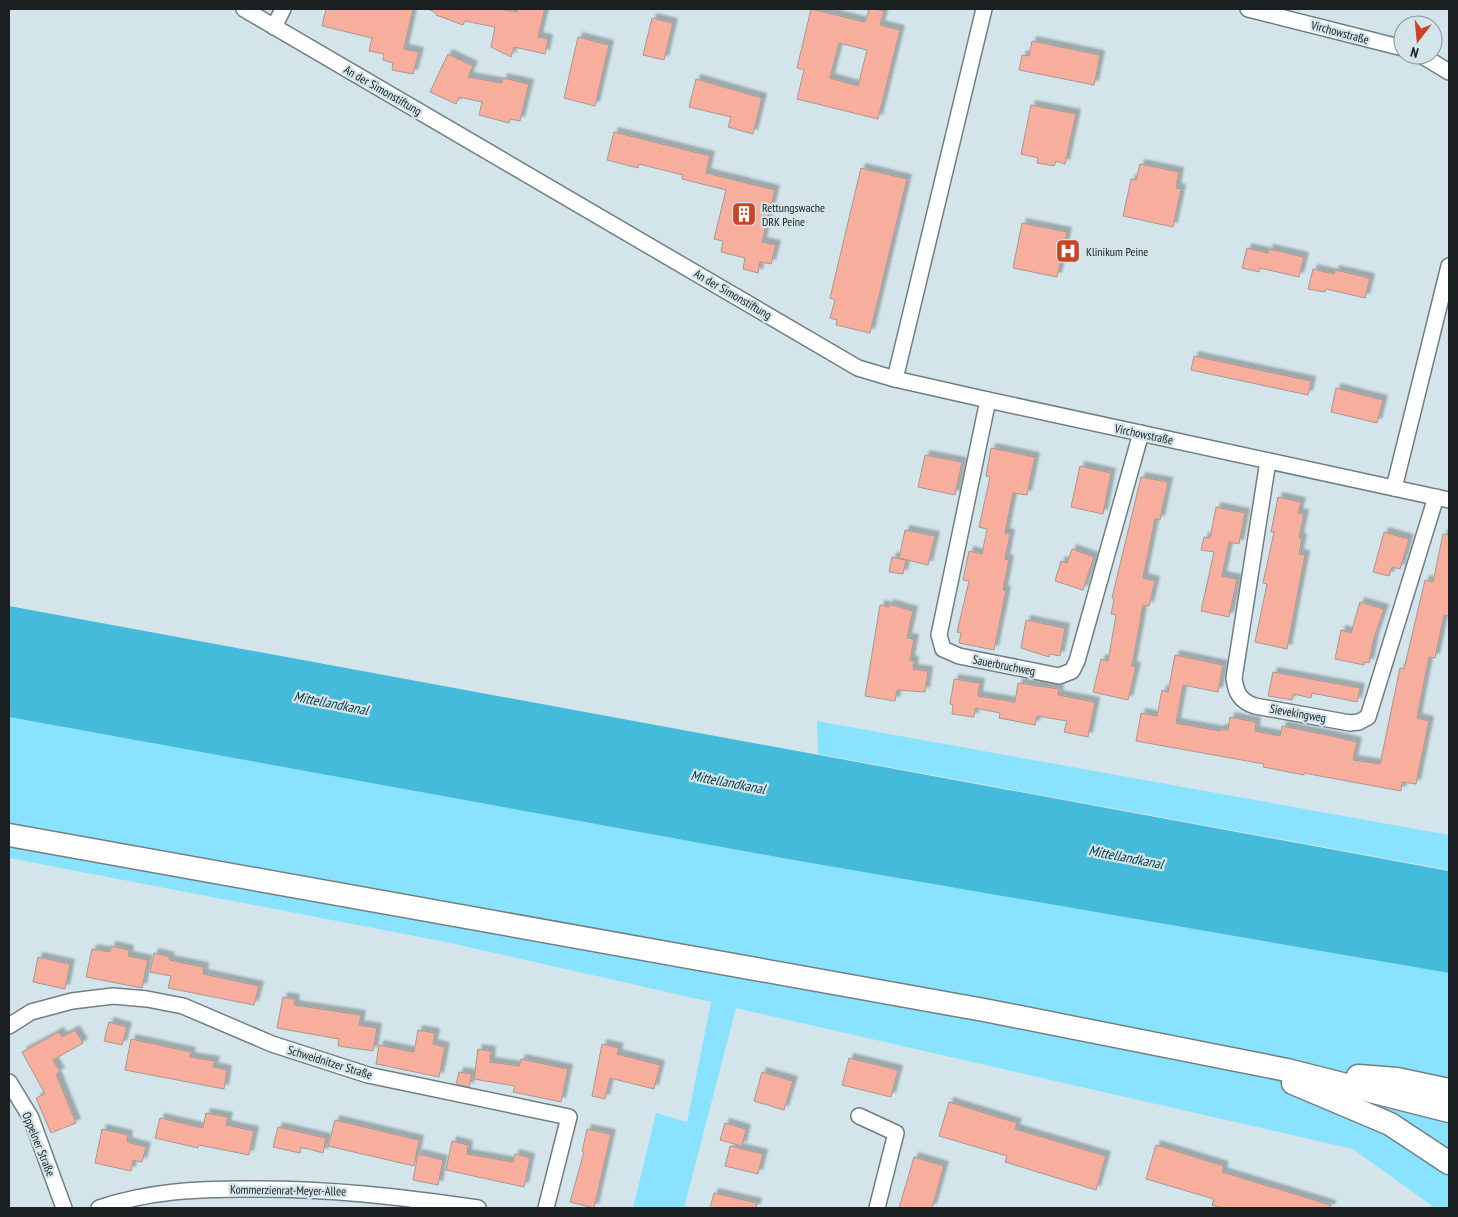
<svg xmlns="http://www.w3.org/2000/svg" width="1458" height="1217" viewBox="0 0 1458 1217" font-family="'PT Sans Narrow',sans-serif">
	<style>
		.green { fill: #8ae3fe }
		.water { fill: #45bbdb }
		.building { fill: #f7ae9c; stroke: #a79793; fill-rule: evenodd; filter: url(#shadow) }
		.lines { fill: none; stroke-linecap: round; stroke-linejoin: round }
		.street-casing { stroke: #707f84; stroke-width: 18 }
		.primary-casing { stroke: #707f84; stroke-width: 25 }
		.street { stroke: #fff; stroke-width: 15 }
		.primary { stroke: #fff; stroke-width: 22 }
		.labels { text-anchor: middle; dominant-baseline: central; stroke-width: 4.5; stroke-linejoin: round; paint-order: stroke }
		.street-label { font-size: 12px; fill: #1a2022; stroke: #d3e5ea }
		.poi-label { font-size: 12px; fill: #1a2022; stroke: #d3e5ea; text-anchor: start }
		.water-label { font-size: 14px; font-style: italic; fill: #033b48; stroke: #d3e5ea }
	</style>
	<defs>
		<filter id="shadow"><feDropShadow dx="4.5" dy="-4.5" stdDeviation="1" flood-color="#0004"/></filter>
	</defs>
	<rect width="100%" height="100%" fill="#d3e5ea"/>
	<!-- green -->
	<g class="green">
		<polygon points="9,717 788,859 1449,973 1449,1208 1435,1208 1353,1149 736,1008 684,1208 633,1208 656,1113 687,1122 711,1002 451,943 9,858"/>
		<polygon points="817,721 1449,835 1449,870 818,754"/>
	</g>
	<!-- water -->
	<polygon class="water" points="9,606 1449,871 1449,973 788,859 9,717"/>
	<!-- building -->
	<g class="building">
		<polygon points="326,9 413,9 404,49 419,52 413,74 392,70 393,63 383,60 384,54 369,51 372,38 322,26"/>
		<polygon points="428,9 499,9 517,12 518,9 545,9 538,37 548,39 545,54 514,47 511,57 491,47 495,27 465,21 463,25 436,15 436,13"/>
		<path d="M 811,9 L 865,22 L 869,9 L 874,9 L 884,11 L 880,25 L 900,30 L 878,119 L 797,99 L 804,70 L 797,68 ZM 839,43 L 867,50 L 858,86 L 830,78 Z"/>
		<polygon points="652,18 673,23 664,60 643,55"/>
		<polygon points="578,37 609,45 595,106 564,98"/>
		<polygon points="1032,41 1100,55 1094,85 1019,70 1022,55 1029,56"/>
		<polygon points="448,54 473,66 468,77 502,83 503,78 529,84 520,121 510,119 509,123 479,115 482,102 459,97 456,104 430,92"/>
		<polygon points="696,79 762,98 753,134 728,127 731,117 689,107"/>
		<polygon points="1031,105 1076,114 1065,164 1056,161 1054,166 1037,163 1038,158 1021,154"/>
		<polygon points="614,132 710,156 706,173 775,190 762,242 776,245 771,264 760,262 758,273 743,269 745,258 721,252 723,241 714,239 726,190 682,179 683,175 639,164 638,168 607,160"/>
		<polygon points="1140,164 1179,172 1176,188 1181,189 1173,227 1123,216 1131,179 1136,180"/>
		<polygon points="861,168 907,179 870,333 836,325 837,320 830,318 835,300 830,298"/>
		<polygon points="1022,223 1067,232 1057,277 1013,268"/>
		<polygon points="1247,248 1268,253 1269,249 1304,257 1299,277 1260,268 1259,272 1242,268"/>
		<polygon points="1313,269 1334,274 1335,270 1370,278 1365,298 1326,289 1325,292 1308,289"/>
		<polygon points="1194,356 1311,381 1308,395 1191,370"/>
		<polygon points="1336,388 1383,400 1377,423 1331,412"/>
		<polygon points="991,448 1035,457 1027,495 1013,493 1005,533 1010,534 1005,559 1009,560 1003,590 1006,591 994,650 959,643 961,633 957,632 969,581 963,580 969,551 982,554 987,529 979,527 990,477 986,476"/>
		<polygon points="925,455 962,462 955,495 918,487"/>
		<polygon points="1080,466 1111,473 1103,514 1071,507"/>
		<polygon points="1141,477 1168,482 1160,520 1155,519 1143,578 1155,581 1149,606 1143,605 1132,666 1136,667 1128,700 1093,692 1101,659 1108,661 1116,615 1111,614 1114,599 1112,598"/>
		<polygon points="1278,497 1301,502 1298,513 1304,514 1299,538 1302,538 1299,554 1305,555 1287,649 1255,642 1267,584 1263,583 1274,532 1271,532"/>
		<polygon points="1216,507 1245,513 1239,544 1229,542 1222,576 1237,579 1229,617 1201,611 1214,552 1201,550 1204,537 1210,538"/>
		<polygon points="905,530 935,536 928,565 899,558"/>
		<polygon points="1384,532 1409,539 1400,569 1392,567 1389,576 1373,572"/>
		<polygon points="1443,534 1449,535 1449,616 1444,615 1435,658 1429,657 1417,718 1429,721 1416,784 1402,782 1401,791 1304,773 1304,775 1263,767 1264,764 1136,741 1141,713 1157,716 1162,690 1168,692 1175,655 1223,665 1218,692 1183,685 1176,723 1220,731 1220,729 1228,730 1230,717 1256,722 1255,731 1280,736 1282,726 1332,736 1357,742 1353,760 1380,764 1400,668 1404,669 1425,580 1433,582"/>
		<polygon points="1072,549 1094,557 1083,590 1055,581 1061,561 1067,563"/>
		<polygon points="892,557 906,560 903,574 889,572"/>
		<polygon points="1360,602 1384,609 1374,638 1369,663 1365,662 1364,665 1335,659 1341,630 1351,633"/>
		<polygon points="889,604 913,611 907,638 914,639 910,660 914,661 913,669 928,671 925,692 897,690 895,701 865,696 880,605 889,607"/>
		<polygon points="1026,620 1065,628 1060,656 1050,654 1049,657 1021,648"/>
		<polygon points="1273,672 1360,688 1357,702 1312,693 1311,698 1294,694 1292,700 1268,696"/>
		<polygon points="954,679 980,683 978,696 1015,702 1018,683 1059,689 1058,695 1095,702 1088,737 1064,732 1067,721 1037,716 1035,725 999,718 1000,713 975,708 974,717 952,714 953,705 950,704"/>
		<polygon points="111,946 129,950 128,956 148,960 142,988 86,977 92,949 110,952"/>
		<polygon points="154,953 170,957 169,960 204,967 203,974 259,986 254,1005 168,988 171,976 150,972"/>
		<polygon points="38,957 70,964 65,989 33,982"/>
		<polygon points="283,997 295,999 294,1005 361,1015 359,1025 377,1028 373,1051 338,1046 339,1039 277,1028"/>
		<polygon points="109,1022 127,1027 122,1045 104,1041"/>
		<polygon points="75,1030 83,1043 53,1060 60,1072 56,1074 76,1123 51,1133 36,1098 45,1094 22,1052 59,1032 62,1037"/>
		<polygon points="418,1030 435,1033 433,1044 445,1047 439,1077 376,1064 379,1045 414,1052"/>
		<polygon points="131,1039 191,1052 190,1057 215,1061 213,1067 227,1070 224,1089 125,1070"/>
		<polygon points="602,1044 619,1048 617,1054 660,1065 654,1089 610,1078 605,1099 592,1096"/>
		<polygon points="478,1049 491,1051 490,1062 519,1066 521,1059 568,1069 561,1102 513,1092 515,1086 474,1079"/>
		<polygon points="849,1058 898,1070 891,1097 842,1085"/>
		<polygon points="459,1072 472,1074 469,1087 456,1084"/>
		<polygon points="762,1072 793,1081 784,1110 754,1101"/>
		<polygon points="949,1102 1017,1123 1015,1129 1106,1156 1096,1190 1005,1162 1007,1156 939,1136"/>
		<polygon points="206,1113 228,1117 226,1125 254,1131 249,1155 199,1145 198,1148 155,1138 160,1118 203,1128"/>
		<polygon points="335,1120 419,1140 414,1166 328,1146"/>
		<polygon points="725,1123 746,1129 742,1146 720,1140"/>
		<polygon points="278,1127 326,1138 323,1153 301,1147 300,1153 273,1147"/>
		<polygon points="102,1129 128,1135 127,1142 146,1147 142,1162 133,1160 131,1171 95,1163"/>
		<polygon points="587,1129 611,1134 594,1208 570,1202 584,1152 582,1152"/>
		<polygon points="452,1141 468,1145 467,1154 513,1162 515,1154 530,1158 524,1187 446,1170"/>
		<polygon points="1156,1145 1224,1166 1222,1172 1331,1205 1331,1208 1222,1208 1212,1205 1214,1199 1146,1179"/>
		<polygon points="730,1146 763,1154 758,1174 725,1166"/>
		<polygon points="418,1154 443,1160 438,1185 413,1180"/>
		<polygon points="914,1157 944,1166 932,1208 899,1208"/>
		<polygon points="714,1193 757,1203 756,1208 710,1208"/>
	</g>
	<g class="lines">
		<defs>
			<g id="street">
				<polyline points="244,9 858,368 895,379 988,400 1449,500"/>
				<polyline points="1248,9 1403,48"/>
				<polyline points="274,27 283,9"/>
				<polyline points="1421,55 1449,72"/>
				<polyline points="895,379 984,9"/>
				<polyline points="988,400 939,635 943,649 959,656 1059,676 1072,671 1077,661 1141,433"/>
				<path d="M 1268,461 L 1234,678 C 1236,693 1240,701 1255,706 L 1350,723 L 1359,722 L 1368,717 L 1436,497"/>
				<polyline points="1394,488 1449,266"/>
				<polyline points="9,1026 31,1012 72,1001 113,996 147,999 183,1006 272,1044 368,1075 569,1117 546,1208"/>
				<polyline points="9,1082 31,1118 64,1208"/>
				<polyline points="859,1116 896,1133 877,1208"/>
				<path d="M 99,1208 C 149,1191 196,1189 248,1189 C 326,1188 402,1197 478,1208"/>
			</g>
			<g id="primary">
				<polyline points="9,835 984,1010 1287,1070 1449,1111"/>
				<polyline points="1358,1076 1397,1079 1449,1090"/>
				<polyline points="1293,1083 1390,1124 1449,1163"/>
			</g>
		</defs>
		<!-- street casing -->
		<use href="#street" class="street-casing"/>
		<!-- primary casing -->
		<use href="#primary" class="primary-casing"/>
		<!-- street -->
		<use href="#street" class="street"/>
		<!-- primary -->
		<use href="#primary" class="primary"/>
	</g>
	<!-- icons -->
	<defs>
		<symbol id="building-square" viewBox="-11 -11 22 22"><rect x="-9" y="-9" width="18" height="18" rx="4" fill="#cd4224" stroke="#d3e5ea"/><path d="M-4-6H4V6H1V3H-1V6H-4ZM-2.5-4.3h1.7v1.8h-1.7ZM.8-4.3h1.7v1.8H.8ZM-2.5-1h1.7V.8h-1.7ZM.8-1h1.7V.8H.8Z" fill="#fff"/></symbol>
		<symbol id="hospital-square" viewBox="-11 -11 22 22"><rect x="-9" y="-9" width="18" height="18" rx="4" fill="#cd4224" stroke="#d3e5ea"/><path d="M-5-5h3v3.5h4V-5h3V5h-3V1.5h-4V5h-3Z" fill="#fff"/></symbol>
	</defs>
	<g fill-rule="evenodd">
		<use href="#building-square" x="730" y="200" width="28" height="28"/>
		<use href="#hospital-square" x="1054" y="237" width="28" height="28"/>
	</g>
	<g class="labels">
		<!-- street labels -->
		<g class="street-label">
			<text transform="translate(1340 32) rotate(15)">Virchowstraße</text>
			<text transform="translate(383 90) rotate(30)">An der Simonstiftung</text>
			<text transform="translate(733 294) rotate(30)">An der Simonstiftung</text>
			<text transform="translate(1144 434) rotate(12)">Virchowstraße</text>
			<text transform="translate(1004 665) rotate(11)">Sauerbruchweg</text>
			<text transform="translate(1298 713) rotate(10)">Sievekingweg</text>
			<text transform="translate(330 1062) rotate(17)">Schweidnitzer Straße</text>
			<text transform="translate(39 1144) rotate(68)">Oppelner Straße</text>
			<text transform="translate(288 1190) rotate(1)">Kommerzienrat-Meyer-Allee</text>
		</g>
		<!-- poi labels -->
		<g class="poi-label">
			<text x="762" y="207">Rettungswache<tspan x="762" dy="14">DRK Peine</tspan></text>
			<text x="1086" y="251">Klinikum Peine</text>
		</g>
		<!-- water labels -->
		<g class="water-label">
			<text transform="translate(331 703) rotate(11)">Mittellandkanal</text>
			<text transform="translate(728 782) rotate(11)">Mittellandkanal</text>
			<text transform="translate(1126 857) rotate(11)">Mittellandkanal</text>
		</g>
	</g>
	<!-- border -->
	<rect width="1458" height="1217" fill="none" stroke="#1a2022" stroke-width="20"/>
	<!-- north arrow -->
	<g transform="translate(1418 40) rotate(196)"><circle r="24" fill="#d3e5ea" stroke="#89969a"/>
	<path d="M0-4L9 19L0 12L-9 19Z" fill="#cd4224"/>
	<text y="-8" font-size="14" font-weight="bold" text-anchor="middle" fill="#1a2022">N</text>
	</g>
</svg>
